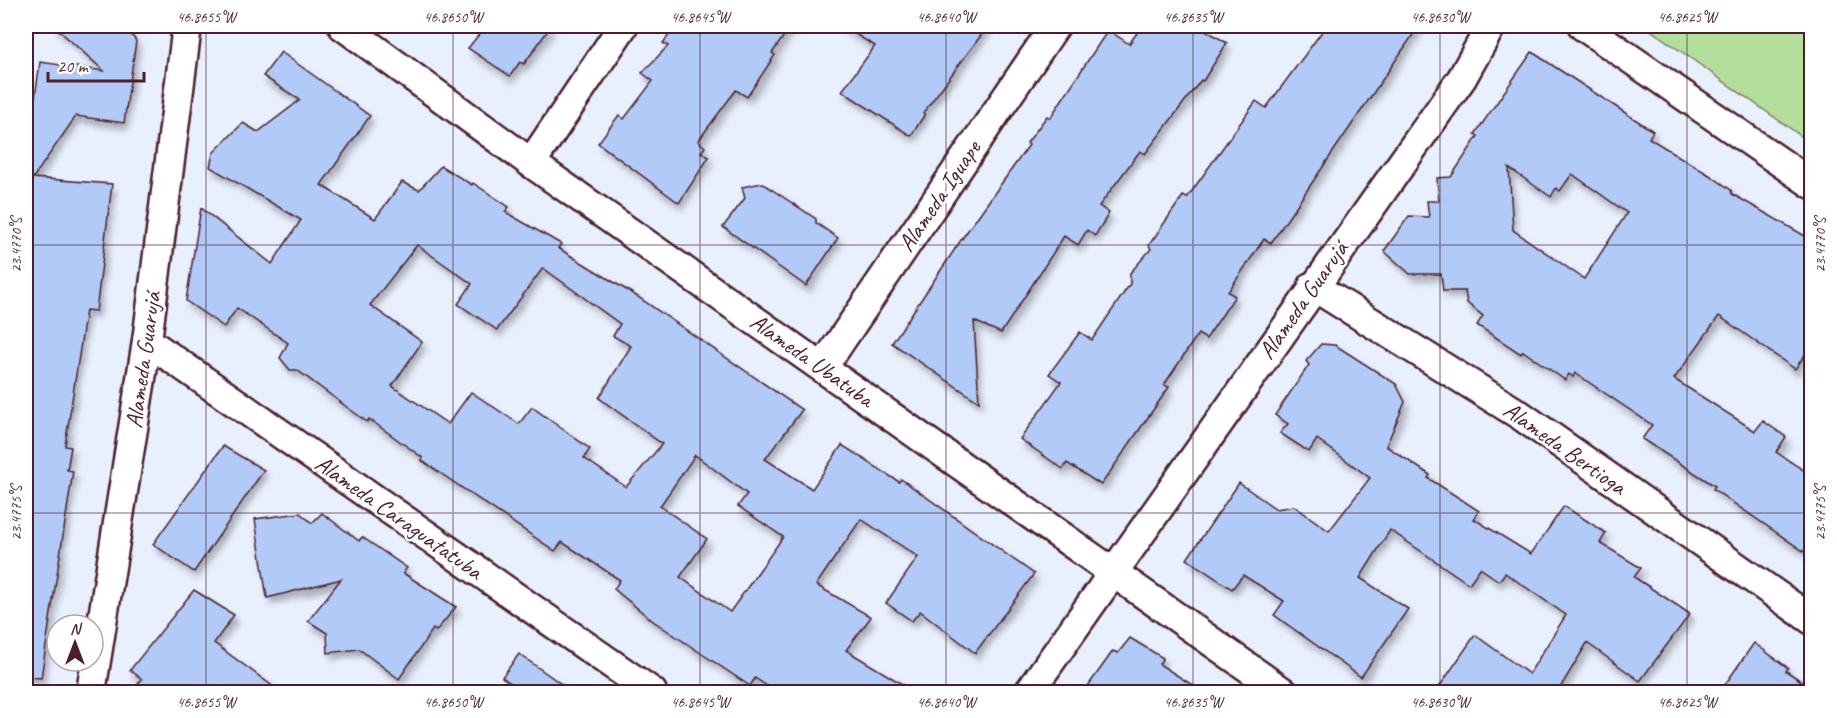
<svg xmlns="http://www.w3.org/2000/svg" width="1837" height="718" viewBox="0 0 1837 718" font-family="Caveat,sans-serif">
	<style>
		.green { fill: #b3de9b; stroke: #7e7e63; stroke-width: 1.5 }
		.building { fill: #b2caf8; stroke: #4a1f2b; stroke-width: 1.5; fill-rule: evenodd; filter: url(#shadow) }
		.lines { fill: none; stroke-linecap: round; stroke-linejoin: round }
		.street-casing { stroke: #4a1f2b; stroke-width: 33 }
		.street { stroke: #fff; stroke-width: 28 }
		.ticks { fill: none; stroke: #4a1f2b; stroke-width: 1.5; stroke-opacity: 0.45 }
		.labels { text-anchor: middle; dominant-baseline: central; stroke-width: 5; stroke-linejoin: round; paint-order: stroke }
		.street-label { font-size: 24px; fill: #4a1f2b; stroke: #fff }
		.neatline { fill: none; stroke: #4a1f2b; stroke-width: 2 }
		.ticks-label { font-size: 15px; text-anchor: middle; fill: #4a1f2b }
	</style>
	<defs>
		<filter id="shadow"><feDropShadow dx="3.5" dy="6" stdDeviation="3" flood-color="#0004"/></filter>
	</defs>
	<rect width="100%" height="100%" fill="#e8effd"/>
	<filter id="ink" filterUnits="userSpaceOnUse"><feTurbulence type="fractalNoise" baseFrequency=".0167" numOctaves="2"/><feDisplacementMap in="SourceGraphic" scale="12" xChannelSelector="R" yChannelSelector="G"/><feConvolveMatrix kernelMatrix="1 2 1 2 8 2 1 2 1" color-interpolation-filters="sRGB"/></filter>
	<g filter="url(#ink)">
		<!-- green -->
		<polygon class="green" points="1645,26 1811,26 1811,143"/>
		<!-- building -->
		<g class="building">
			<polygon points="54,26 125,26 136,41 124,123 76,116 33,178 112,184 96,311 86,310 65,446 71,447 67,470 73,471 41,678 26,677 26,111 33,112 40,62 104,71"/>
			<polygon points="486,26 551,26 524,64 520,62 510,76 468,48"/>
			<polygon points="676,26 791,26 772,53 775,55 747,97 736,90 698,141 705,147 701,152 709,157 679,203 598,143 619,115 624,119 653,81 642,73 668,46 663,43"/>
			<polygon points="842,26 988,26 923,113 925,114 911,136 842,91 875,46"/>
			<polygon points="1142,26 1199,26 1227,43 1203,81 1201,80 1145,154 1140,151 1099,206 1109,213 1095,236 1087,230 1078,245 1064,236 1001,333 974,321 979,402 892,343 961,240 1029,145 1027,143 1047,116 1050,118 1108,30 1129,44"/>
			<polygon points="1326,26 1419,26 1271,243 1264,239 1228,292 1235,296 1206,339 1198,334 1164,385 1169,387 1101,485 1067,463 1063,469 1020,439 1061,382 1049,374 1080,332 1092,340 1130,284 1130,273 1151,249 1149,245 1183,196 1187,198 1256,101 1266,108"/>
			<path d="M 281,52 L 370,116 L 321,185 L 375,219 L 402,182 L 419,190 L 441,166 L 472,185 L 473,183 L 509,207 L 505,212 L 561,244 L 558,248 L 638,297 L 802,410 L 765,459 L 812,489 L 842,445 L 899,482 L 901,479 L 1034,574 L 975,653 L 920,611 L 912,621 L 886,603 L 918,557 L 861,519 L 816,585 L 871,617 L 846,650 L 917,693 L 788,693 L 782,689 L 773,690 L 755,678 L 750,686 L 653,621 L 614,589 L 620,580 L 562,542 L 555,551 L 421,460 L 423,458 L 369,419 L 367,422 L 297,370 L 290,370 L 280,358 L 288,343 L 237,308 L 224,327 L 186,301 L 201,208 L 272,264 L 301,220 L 210,167 L 213,153 L 243,123 L 258,132 L 300,100 L 263,76 ZM 417,245 L 472,284 L 458,304 L 497,330 L 543,268 L 620,324 L 613,336 L 631,346 L 599,398 L 662,444 L 626,487 L 584,458 L 590,449 L 532,407 L 519,424 L 471,392 L 448,424 L 392,386 L 422,342 L 370,305 ZM 695,455 L 747,494 L 738,506 L 783,537 L 730,612 L 680,577 L 707,539 L 660,506 Z"/>
			<path d="M 1532,52 L 1653,131 L 1649,138 L 1711,176 L 1731,190 L 1732,194 L 1812,240 L 1812,345 L 1795,369 L 1719,316 L 1674,379 L 1755,431 L 1763,421 L 1786,437 L 1776,452 L 1812,476 L 1812,557 L 1713,489 L 1715,486 L 1642,439 L 1652,425 L 1575,373 L 1573,377 L 1569,374 L 1565,380 L 1523,351 L 1521,354 L 1477,325 L 1483,316 L 1467,303 L 1465,291 L 1443,291 L 1441,274 L 1410,274 L 1384,251 L 1409,216 L 1429,217 L 1427,201 L 1439,201 L 1437,178 L 1451,177 L 1478,136 L 1475,134 ZM 1509,168 L 1551,197 L 1556,188 L 1560,191 L 1572,174 L 1627,213 L 1584,279 L 1513,230 Z"/>
			<polygon points="762,183 816,219 816,223 838,238 806,286 723,227 745,198 742,187"/>
			<polygon points="1321,344 1335,345 1396,384 1405,402 1386,446 1430,475 1428,478 1479,511 1474,519 1531,554 1564,506 1606,533 1600,543 1641,568 1634,577 1690,614 1640,681 1587,643 1557,693 1435,693 1475,635 1529,674 1566,615 1505,573 1499,581 1480,568 1469,584 1390,530 1360,578 1408,609 1361,677 1274,615 1284,601 1243,575 1232,589 1187,559 1239,483 1276,509 1294,506 1329,531 1370,478 1317,439 1309,452 1280,433 1288,424 1275,415 1309,365 1306,361"/>
			<polygon points="223,446 264,470 194,572 153,544"/>
			<polygon points="300,513 312,523 322,513 359,541 362,537 407,568 403,573 456,607 436,631 433,629 399,679 359,649 328,653 327,633 308,621 341,579 267,598 255,519"/>
			<polygon points="194,590 234,615 214,643 282,693 130,693 142,679 130,670"/>
			<polygon points="1130,638 1163,658 1159,664 1205,693 1083,693 1113,651 1118,653"/>
			<polygon points="1754,643 1788,668 1786,671 1812,688 1812,693 1719,693"/>
			<polygon points="519,654 574,693 525,693 502,677"/>
		</g>
		<g class="lines">
			<defs>
				<g id="street">
					<polyline points="343,26 531,163 1283,692"/>
					<polyline points="1583,26 1812,184"/>
					<polyline points="531,163 623,26"/>
					<polyline points="1313,286 1520,415 1812,620"/>
					<polyline points="147,341 652,692"/>
					<polyline points="823,367 1055,26"/>
					<polyline points="91,692 147,341 187,26"/>
					<polyline points="1029,692 1462,78 1491,26"/>
				</g>
			</defs>
			<!-- street casing -->
			<use href="#street" class="street-casing"/>
			<!-- street -->
			<use href="#street" class="street"/>
		</g>
	</g>
	<!-- ticks -->
	<path class="ticks" d="M 206,26 L 206,692M 453,26 L 453,692M 700,26 L 700,692M 946,26 L 946,692M 1193,26 L 1193,692M 1440,26 L 1440,692M 1687,26 L 1687,692M 26,245 L 1812,245M 26,513 L 1812,513"/>
	<g class="labels">
		<!-- street labels -->
		<g class="street-label">
			<text transform="translate(939 196) rotate(-56)">Alameda Iguape</text>
			<text transform="translate(1303 300) rotate(-55)">Alameda Guarujá</text>
			<text transform="translate(143 360) rotate(-82)">Alameda Guarujá</text>
			<text transform="translate(812 360) rotate(35)">Alameda Ubatuba</text>
			<text transform="translate(1565 448) rotate(35)">Alameda Bertioga</text>
			<text transform="translate(399 517) rotate(35)">Alameda Caraguatatuba</text>
		</g>
	</g>
	<!-- margin -->
	<rect width="1837" height="718" fill="none" stroke="#fff" stroke-width="66"/>
	<!-- north arrow -->
	<g transform="translate(75 643)"><circle r="28" fill="#ffffff" stroke="#b7a5aa" stroke-width="1.5"/>
	<path d="M0-4.5L10 22L0 15L-10 22Z" fill="#4a1f2b"/>
	<text y="-9" font-size="16" font-weight="bold" text-anchor="middle" fill="#4a1f2b">N</text>
	</g>
	<!-- scale -->
	<path d="M48 72v9h96v-9" fill="none" stroke="#4a1f2b" stroke-width="3"/>
	<text x="57" y="72" font-size="18" fill="#4a1f2b" stroke="#ffffff" stroke-width="4.5" paint-order="stroke">20 m</text>
	<rect x="33" y="33" width="1771" height="652" class="neatline"/>
	<g class="ticks-label">
		<text x="206" y="22">46.8655°W</text>
		<text x="453" y="22">46.8650°W</text>
		<text x="700" y="22">46.8645°W</text>
		<text x="946" y="22">46.8640°W</text>
		<text x="1193" y="22">46.8635°W</text>
		<text x="1440" y="22">46.8630°W</text>
		<text x="1687" y="22">46.8625°W</text>
		<text transform="translate(16 245) rotate(-90)" y="5">23.4770°S</text>
		<text transform="translate(1820 245) rotate(-90)" y="5">23.4770°S</text>
		<text transform="translate(16 513) rotate(-90)" y="5">23.4775°S</text>
		<text transform="translate(1820 513) rotate(-90)" y="5">23.4775°S</text>
		<text x="206" y="707">46.8655°W</text>
		<text x="453" y="707">46.8650°W</text>
		<text x="700" y="707">46.8645°W</text>
		<text x="946" y="707">46.8640°W</text>
		<text x="1193" y="707">46.8635°W</text>
		<text x="1440" y="707">46.8630°W</text>
		<text x="1687" y="707">46.8625°W</text>
	</g>
</svg>
